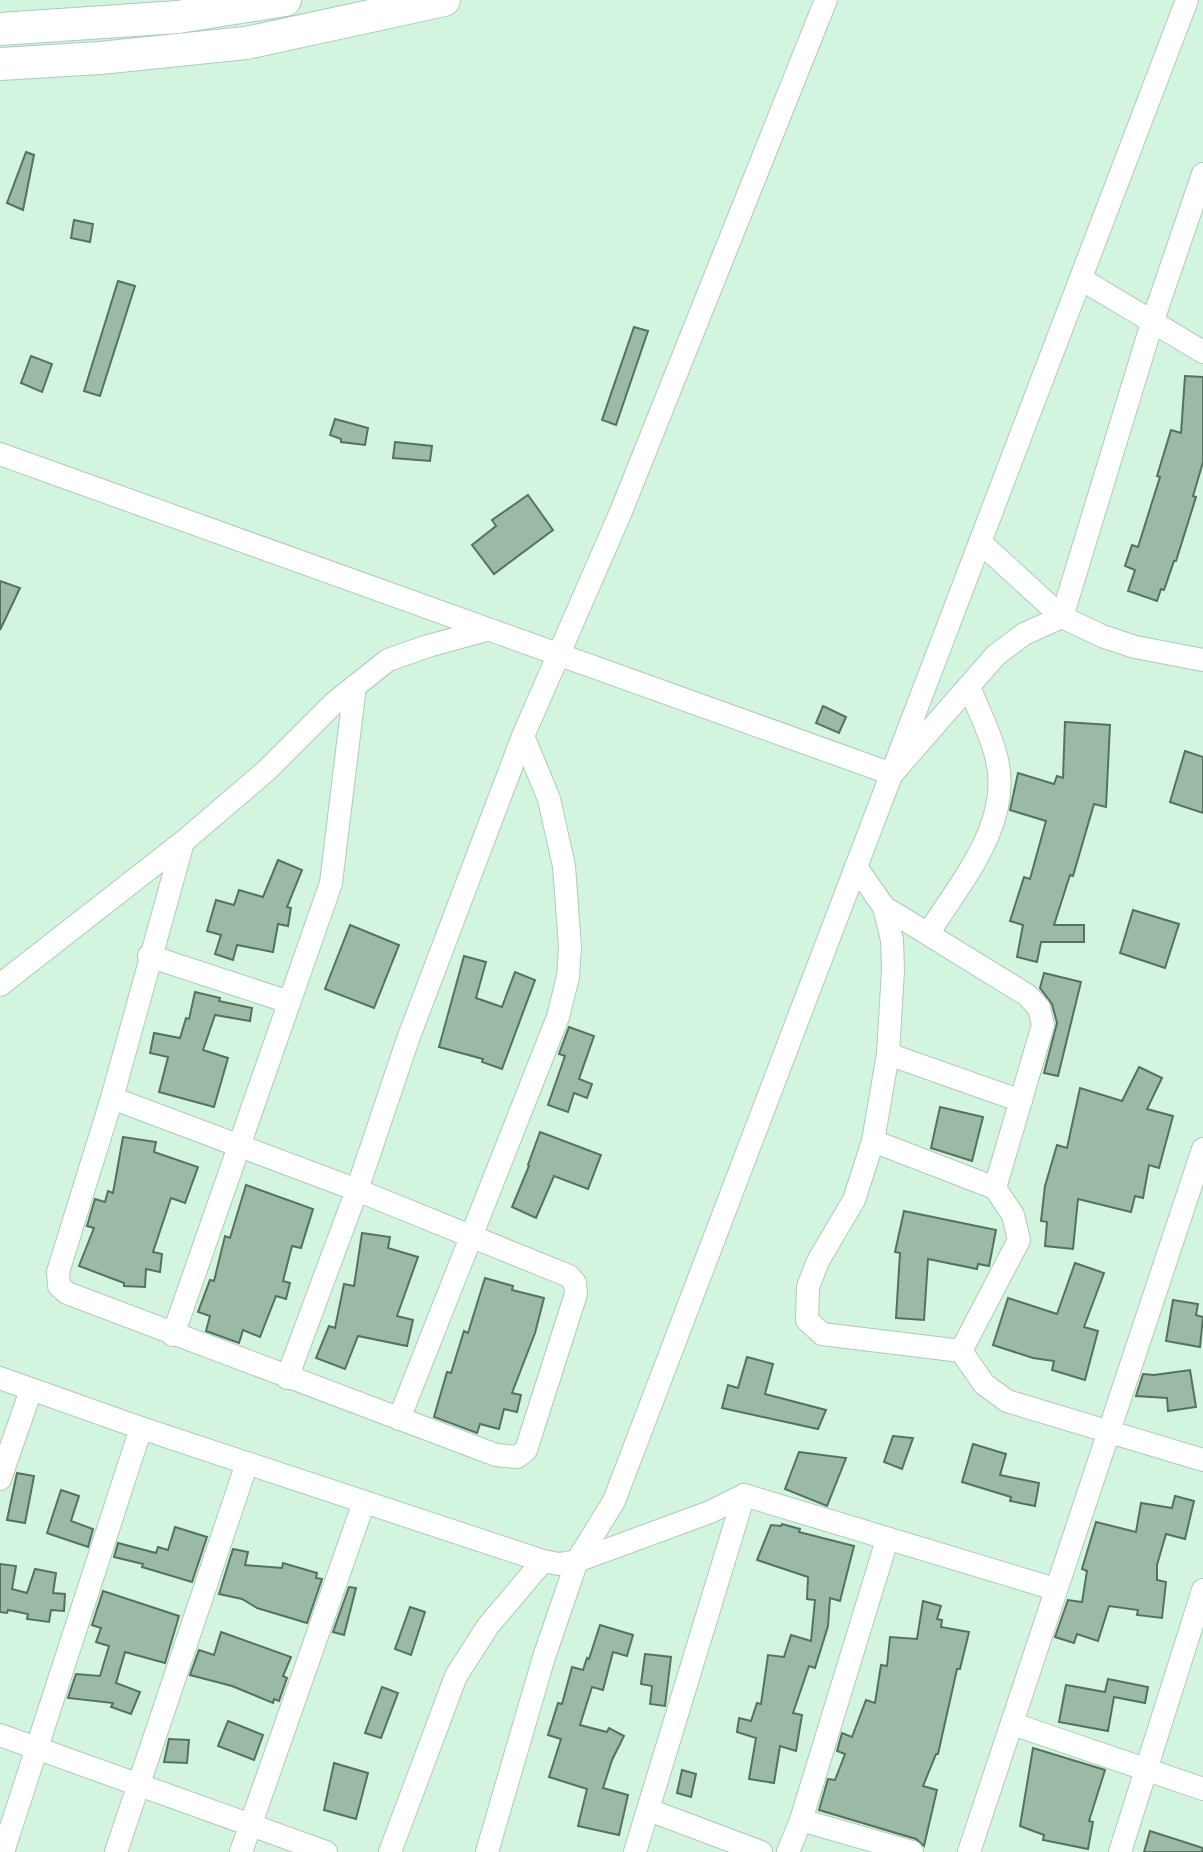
<svg xmlns="http://www.w3.org/2000/svg" width="1203" height="1852" viewBox="0 0 1203 1852" font-family="Overpass,sans-serif">
	<style>
		.building { fill: #9bbaa6; stroke: #557260; stroke-width: 2 }
		.lines { fill: none; stroke-linecap: round; stroke-linejoin: round }
		.minor-casing { stroke: #acccb8; stroke-width: 24 }
		.secondary-casing { stroke: #acccb8; stroke-width: 34 }
		.minor { stroke: #fff; stroke-width: 22 }
		.secondary { stroke: #fff; stroke-width: 32 }
	</style>
	<rect width="100%" height="100%" fill="#d3f4df"/>
	<!-- building -->
	<g class="building">
		<polygon points="26,152 34,155 23,210 7,203"/>
		<polygon points="74,220 93,224 90,242 71,238"/>
		<polygon points="118,281 135,286 100,396 84,391"/>
		<polygon points="634,327 648,331 616,425 602,420"/>
		<polygon points="31,356 52,364 42,392 21,383"/>
		<polygon points="1185,376 1203,377 1203,462 1193,496 1196,497 1176,561 1174,561 1164,590 1161,589 1157,601 1128,591 1135,570 1125,566 1132,545 1138,547 1160,477 1157,476 1171,430 1181,433"/>
		<polygon points="335,419 368,428 365,445 341,442 341,439 330,435"/>
		<polygon points="395,442 432,446 430,461 393,458"/>
		<polygon points="528,495 553,530 494,574 472,545 496,526 492,520"/>
		<polygon points="0,581 20,588 0,630"/>
		<polygon points="823,706 846,717 839,733 816,723"/>
		<polygon points="1065,722 1110,725 1106,807 1094,804 1073,876 1070,875 1054,925 1084,925 1084,942 1041,942 1037,962 1017,957 1023,925 1010,921 1024,877 1030,879 1046,821 1010,810 1018,773 1054,784 1057,776 1063,778"/>
		<polygon points="1185,751 1203,757 1203,813 1170,802"/>
		<polygon points="278,860 302,870 287,907 291,908 288,926 278,924 273,952 237,945 233,960 215,954 221,935 207,931 216,900 234,905 239,890 263,897"/>
		<polygon points="1133,910 1179,924 1165,968 1120,953"/>
		<polygon points="350,925 399,945 374,1008 325,989"/>
		<polygon points="464,956 486,962 476,998 502,1007 515,972 535,980 502,1069 482,1062 483,1059 439,1047"/>
		<polygon points="1044,973 1081,982 1058,1076 1044,1073 1057,1023 1052,1004 1040,988"/>
		<polygon points="195,992 220,998 219,1001 252,1008 250,1021 215,1015 203,1050 228,1058 214,1107 159,1092 168,1057 150,1053 154,1033 180,1038 186,1018 189,1019"/>
		<polygon points="569,1027 594,1036 579,1079 592,1084 587,1098 574,1093 568,1112 548,1105 565,1056 559,1054"/>
		<polygon points="1139,1067 1162,1078 1147,1109 1173,1116 1159,1168 1149,1165 1143,1198 1135,1196 1131,1212 1078,1199 1073,1249 1045,1246 1047,1222 1041,1221 1045,1186 1057,1145 1067,1148 1080,1088 1122,1101"/>
		<polygon points="940,1107 983,1117 972,1161 931,1148"/>
		<polygon points="540,1132 601,1155 588,1189 554,1176 536,1218 512,1207 529,1166 528,1165"/>
		<polygon points="123,1137 156,1142 154,1152 198,1167 185,1203 171,1198 153,1252 162,1254 160,1272 146,1269 145,1287 124,1286 124,1283 79,1266 94,1228 87,1226 95,1199 105,1202 108,1191 113,1193"/>
		<polygon points="246,1185 313,1209 301,1248 292,1246 283,1281 290,1283 286,1299 276,1296 260,1337 243,1330 239,1343 206,1331 210,1316 198,1312 210,1280 214,1281 225,1236 230,1238"/>
		<polygon points="904,1211 996,1230 989,1266 978,1264 977,1269 928,1259 924,1320 896,1318 900,1253 895,1252"/>
		<polygon points="362,1233 390,1237 388,1248 418,1257 397,1316 413,1320 407,1346 358,1336 345,1369 316,1358 329,1326 335,1328 344,1284 354,1286"/>
		<polygon points="1075,1263 1104,1273 1084,1327 1098,1331 1085,1380 1052,1370 1054,1361 1033,1358 993,1345 1008,1298 1057,1314"/>
		<polygon points="485,1278 513,1286 512,1290 544,1298 535,1333 512,1393 521,1395 517,1412 504,1409 499,1429 480,1424 477,1433 434,1417 447,1372 451,1373 464,1331 468,1333"/>
		<polygon points="1173,1300 1198,1304 1196,1315 1203,1317 1200,1347 1166,1341"/>
		<polygon points="747,1357 773,1364 765,1394 826,1410 818,1429 722,1408 728,1385 738,1388"/>
		<polygon points="1190,1370 1196,1407 1168,1411 1167,1398 1136,1396 1143,1374 1154,1375"/>
		<polygon points="893,1436 913,1438 902,1469 884,1462"/>
		<polygon points="973,1444 1006,1454 1000,1475 1039,1483 1035,1506 1010,1501 1011,1497 962,1482"/>
		<polygon points="799,1452 846,1458 827,1506 785,1489"/>
		<polygon points="17,1473 34,1476 25,1523 7,1520"/>
		<polygon points="61,1490 79,1496 71,1521 93,1529 88,1547 47,1533"/>
		<polygon points="1175,1496 1194,1501 1185,1539 1166,1534 1157,1565 1157,1580 1166,1582 1162,1618 1137,1615 1138,1610 1109,1606 1098,1641 1077,1634 1074,1643 1055,1637 1068,1600 1082,1602 1087,1571 1082,1569 1096,1522 1136,1532 1141,1503 1172,1508"/>
		<polygon points="782,1524 800,1529 799,1532 854,1546 840,1601 830,1598 828,1626 815,1668 809,1666 793,1713 802,1715 796,1751 780,1746 774,1783 749,1779 756,1738 737,1732 739,1718 751,1721 757,1703 761,1704 768,1655 784,1657 791,1635 811,1641 815,1600 807,1599 808,1577 757,1560 771,1525 781,1526"/>
		<polygon points="175,1527 207,1537 192,1582 142,1567 143,1564 114,1557 118,1543 156,1553 158,1547 168,1550"/>
		<polygon points="233,1549 248,1552 245,1565 282,1568 283,1563 317,1573 316,1578 322,1579 307,1623 257,1608 242,1599 219,1594"/>
		<polygon points="0,1564 16,1566 12,1589 27,1593 35,1569 56,1573 53,1593 65,1594 64,1611 51,1610 49,1622 27,1619 28,1614 8,1610 7,1613 0,1612"/>
		<polygon points="349,1587 356,1588 344,1635 333,1632"/>
		<polygon points="103,1591 179,1616 165,1663 125,1652 116,1683 140,1692 131,1714 111,1707 113,1703 68,1698 76,1674 100,1676 109,1646 96,1642 101,1628 92,1625"/>
		<polygon points="923,1601 941,1606 937,1619 942,1620 941,1627 969,1632 960,1669 957,1669 938,1754 936,1754 923,1786 937,1790 924,1846 916,1839 819,1810 828,1779 835,1780 845,1754 837,1751 842,1733 852,1737 866,1700 875,1703 881,1665 887,1666 890,1637 917,1639"/>
		<polygon points="410,1607 425,1612 411,1655 395,1649"/>
		<polygon points="600,1625 633,1635 627,1656 613,1652 603,1690 592,1687 580,1725 607,1732 609,1728 624,1736 612,1760 603,1788 628,1795 619,1835 578,1826 587,1789 549,1777 561,1739 548,1735 558,1703 562,1704 572,1667 583,1670 587,1658 589,1659"/>
		<polygon points="221,1632 291,1657 283,1676 287,1678 279,1701 274,1699 273,1703 232,1686 190,1675 199,1650 214,1655"/>
		<polygon points="645,1654 671,1657 665,1706 650,1704 652,1686 641,1684"/>
		<polygon points="1108,1679 1148,1687 1145,1703 1114,1697 1108,1731 1059,1722 1066,1685 1105,1692"/>
		<polygon points="382,1687 398,1693 381,1738 365,1733"/>
		<polygon points="228,1721 263,1735 254,1760 218,1746"/>
		<polygon points="169,1739 189,1740 187,1763 164,1762"/>
		<polygon points="1033,1748 1105,1770 1089,1821 1093,1822 1088,1849 1043,1840 1044,1835 1020,1826"/>
		<polygon points="334,1763 368,1773 356,1819 324,1810"/>
		<polygon points="682,1770 696,1774 691,1797 677,1793"/>
		<polygon points="1150,1831 1203,1848 1202,1852 1144,1852"/>
	</g>
	<g class="lines">
		<defs>
			<g id="minor">
				<polyline points="1081,279 1203,352"/>
				<polyline points="0,454 892,774 996,655 1024,634 1062,617 1152,323 1203,174"/>
				<polyline points="980,542 1062,617 1102,636 1135,647 1203,660"/>
				<polyline points="856,867 884,907 892,940 893,970 888,1054 873,1141 854,1200 818,1261 808,1287 807,1320 822,1334 961,1351 984,1384 1007,1401 1203,1460"/>
				<polyline points="884,907 1027,995 1039,1008 1043,1025 995,1188"/>
				<path d="M 928,934 C 961,881 1014,822 996,756 C 990,732 978,709 969,687"/>
				<polyline points="149,956 289,1002"/>
				<polyline points="0,985 183,842 266,771 334,703 388,660 428,646 487,630"/>
				<polyline points="888,1054 1021,1101"/>
				<polyline points="112,1098 357,1190 569,1276 575,1283 576,1294 526,1450 517,1457 496,1455 67,1293 59,1286 58,1272 112,1098 183,842"/>
				<polyline points="873,1141 995,1188 1013,1215 1019,1240 961,1351"/>
				<polyline points="173,1335 331,883 355,686"/>
				<polyline points="0,1378 141,1428 543,1561 559,1564 577,1561 710,1512 744,1495 1055,1589"/>
				<polyline points="287,1378 357,1190 408,1039 523,736 620,514 826,0"/>
				<polyline points="399,1419 558,1017 568,977 570,947 564,866 549,799 523,736"/>
				<polyline points="0,1479 31,1390"/>
				<polyline points="1013,1724 1203,1789"/>
				<polyline points="0,1735 326,1852"/>
				<polyline points="649,1810 761,1852"/>
				<polyline points="801,1820 912,1852"/>
				<polyline points="3,1852 141,1428"/>
				<polyline points="116,1852 247,1463"/>
				<polyline points="241,1852 364,1502"/>
				<polyline points="390,1852 456,1676 488,1626 543,1561"/>
				<polyline points="487,1852 544,1657 577,1561 614,1501 1187,0"/>
				<polyline points="635,1852 744,1495"/>
				<polyline points="788,1852 801,1820 887,1540"/>
				<polyline points="969,1852 1203,1149"/>
				<polyline points="1120,1852 1203,1590"/>
			</g>
			<g id="secondary">
				<polyline points="0,29 178,17 285,0"/>
				<polyline points="0,64 100,58 246,43 444,0"/>
			</g>
		</defs>
		<!-- minor casing -->
		<use href="#minor" class="minor-casing"/>
		<!-- secondary casing -->
		<use href="#secondary" class="secondary-casing"/>
		<!-- minor -->
		<use href="#minor" class="minor"/>
		<!-- secondary -->
		<use href="#secondary" class="secondary"/>
	</g>
</svg>
